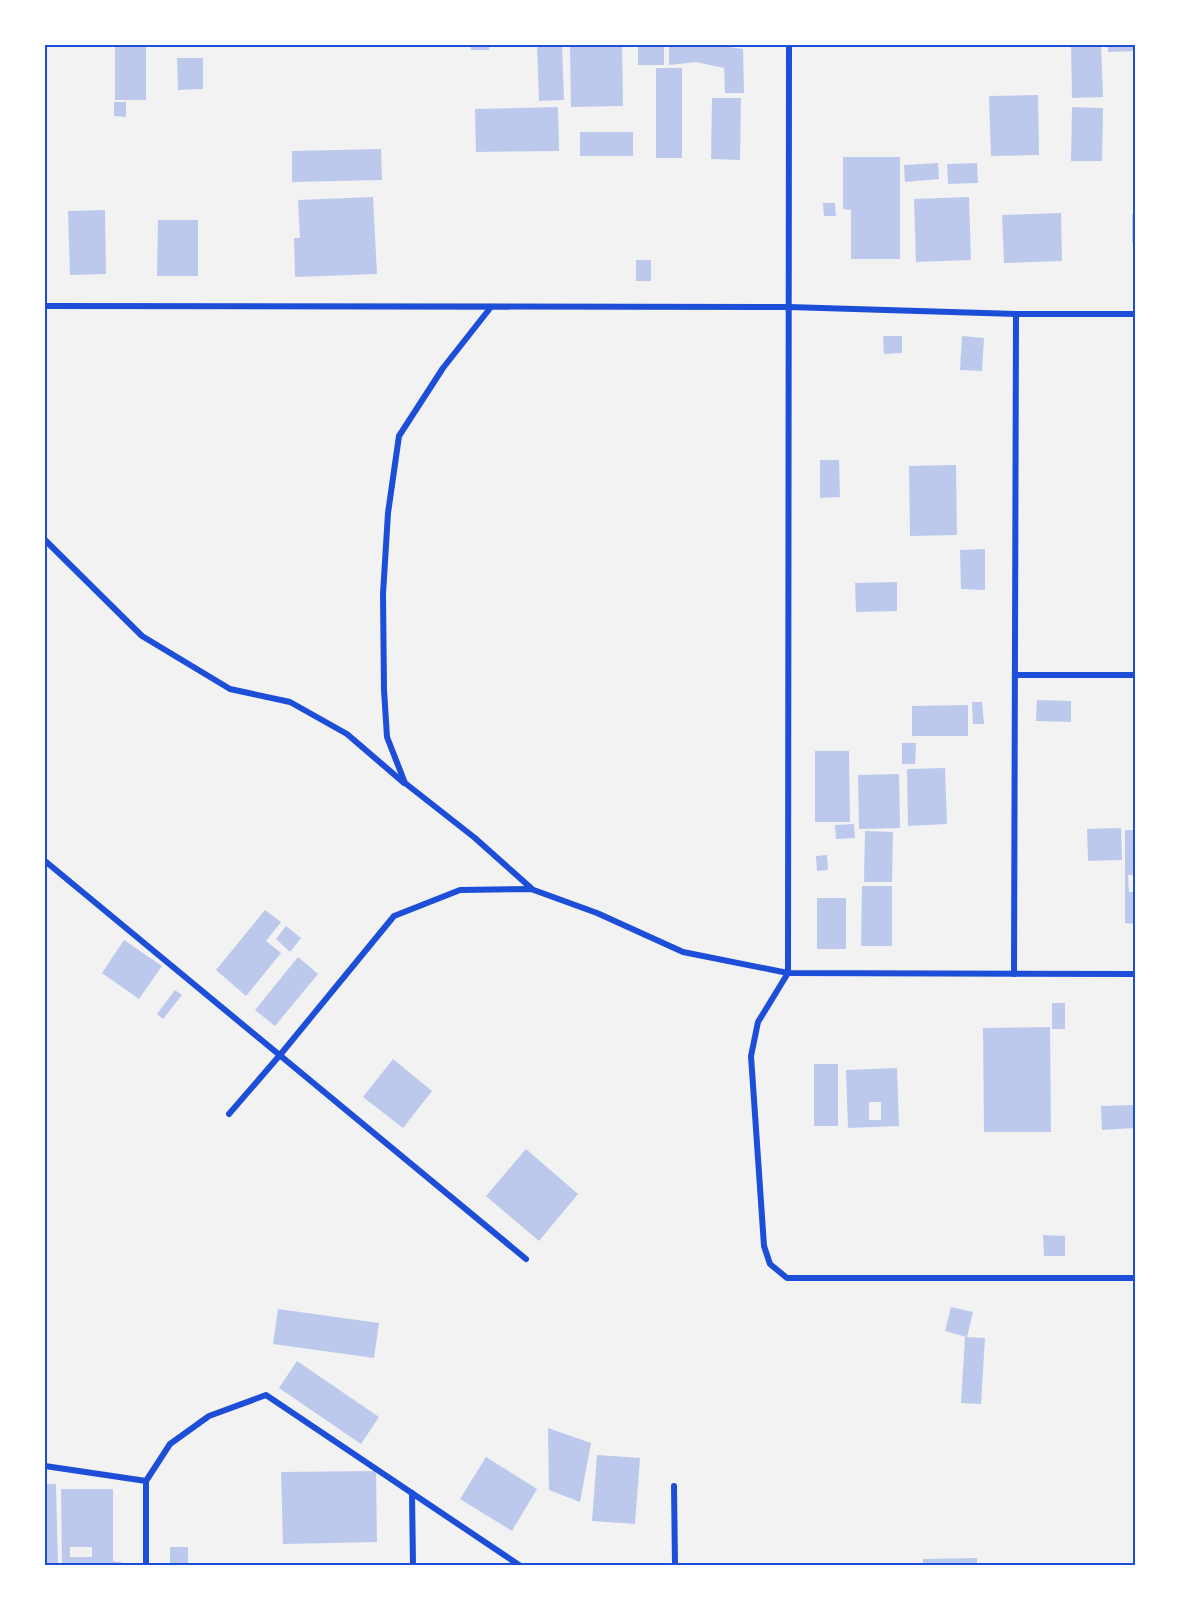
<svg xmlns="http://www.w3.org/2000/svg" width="1180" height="1610" viewBox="0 0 1180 1610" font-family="'Archivo Narrow',sans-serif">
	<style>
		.building { fill: #bdc9ec; fill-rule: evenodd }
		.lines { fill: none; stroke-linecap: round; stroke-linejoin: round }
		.minor { stroke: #1d4ed8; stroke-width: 6 }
		.neatline { fill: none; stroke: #1d4ed8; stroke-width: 2 }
	</style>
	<rect width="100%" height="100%" fill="#f2f2f2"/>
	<!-- building -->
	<g class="building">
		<rect x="115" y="45" width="31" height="55"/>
		<rect x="471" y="45" width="18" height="5"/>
		<polygon points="537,45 562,45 564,100 539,101"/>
		<polygon points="570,45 622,45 623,106 571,107"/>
		<rect x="638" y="45" width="26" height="20"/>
		<polygon points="669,45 717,45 743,49 744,93 725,93 724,68 696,62 669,65"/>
		<polygon points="1071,45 1101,45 1103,97 1072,98"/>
		<polygon points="1108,45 1135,45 1135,51 1108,52"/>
		<polygon points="177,58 203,58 203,89 178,90"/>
		<rect x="656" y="68" width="26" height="90"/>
		<polygon points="1038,95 1039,155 991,156 989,96"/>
		<polygon points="712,98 741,98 740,160 711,159"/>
		<polygon points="114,102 126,102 126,117 114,116"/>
		<polygon points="558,107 559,151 476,152 475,109"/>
		<polygon points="1072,107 1103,108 1102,161 1071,161"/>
		<rect x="580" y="132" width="53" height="24"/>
		<polygon points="381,149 382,180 292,182 292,151"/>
		<polygon points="843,157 900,157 900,259 851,259 851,210 843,209"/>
		<polygon points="938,163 939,179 905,182 904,165"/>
		<polygon points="977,163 978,183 948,184 947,164"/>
		<polygon points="373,197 377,274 295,277 294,238 300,238 298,200"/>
		<polygon points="969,197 971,260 916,262 914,199"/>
		<polygon points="823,203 835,203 836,216 824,216"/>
		<polygon points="105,210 106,274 70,275 68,211"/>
		<polygon points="1061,213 1062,261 1004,263 1002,215"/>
		<polygon points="1135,213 1135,243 1132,243 1132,214"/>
		<polygon points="158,220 198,220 198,276 157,276"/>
		<rect x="636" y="260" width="15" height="21"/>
		<polygon points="883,336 902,336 902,353 884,354"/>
		<polygon points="962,336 984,338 982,371 960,370"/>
		<polygon points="820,460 839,460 840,497 820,498"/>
		<polygon points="956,465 957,535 910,536 909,466"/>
		<polygon points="985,549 985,590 961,589 960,550"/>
		<polygon points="897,582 897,611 856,612 855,583"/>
		<polygon points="1037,700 1071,701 1071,722 1036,721"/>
		<polygon points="972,702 982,702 984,724 973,724"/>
		<polygon points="968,705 968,736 912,736 912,706"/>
		<polygon points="902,743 916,743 915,764 902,764"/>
		<polygon points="815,751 849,751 850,822 815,822"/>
		<polygon points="945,768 947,824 908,826 907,769"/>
		<polygon points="899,774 900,828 859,829 858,775"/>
		<polygon points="854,824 855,838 836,839 835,825"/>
		<polygon points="1121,828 1122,860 1088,861 1087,829"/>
		<polygon points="1125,830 1135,830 1135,875 1128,875 1129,892 1135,892 1135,924 1125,923"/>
		<polygon points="865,831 893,832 892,882 864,882"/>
		<polygon points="827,855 828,870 817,871 816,856"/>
		<polygon points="862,886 892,886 892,946 861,946"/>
		<rect x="817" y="898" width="29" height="51"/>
		<polygon points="265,910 281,922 266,941 281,953 246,996 216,970"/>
		<polygon points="286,926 301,938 290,952 276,939"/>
		<polygon points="124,940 162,966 139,999 102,973"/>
		<polygon points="298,957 318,974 275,1026 255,1010"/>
		<polygon points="175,990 182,995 163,1019 157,1014"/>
		<rect x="1052" y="1003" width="13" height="26"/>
		<polygon points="1050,1027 1051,1132 984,1132 983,1028"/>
		<polygon points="393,1059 432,1091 403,1128 363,1097"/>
		<rect x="814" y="1064" width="24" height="62"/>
		<path d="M 897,1068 L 899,1126 L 848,1128 L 846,1070 ZM 869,1102 L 881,1102 L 881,1120 L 869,1120 Z"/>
		<polygon points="1135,1105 1135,1128 1102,1130 1101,1106"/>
		<polygon points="526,1149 578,1194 539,1241 486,1196"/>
		<polygon points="1043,1235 1065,1236 1065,1256 1044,1256"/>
		<polygon points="951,1307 973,1312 967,1337 945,1331"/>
		<polygon points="278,1309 379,1323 374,1358 273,1344"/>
		<polygon points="965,1337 985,1338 981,1404 961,1403"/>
		<polygon points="297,1361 379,1417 361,1444 279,1388"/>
		<polygon points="548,1428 591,1443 580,1502 549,1490"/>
		<polygon points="597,1455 640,1458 635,1524 592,1521"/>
		<polygon points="486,1457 537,1489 512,1531 460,1499"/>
		<polygon points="376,1471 377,1542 283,1544 281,1472"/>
		<polygon points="45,1484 56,1484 58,1565 45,1565"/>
		<path d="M 61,1489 L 113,1489 L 113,1561 L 121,1562 L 121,1565 L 62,1565 ZM 70,1547 L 92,1547 L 92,1557 L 70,1557 Z"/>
		<polygon points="170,1547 188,1547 188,1565 170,1564"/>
		<polygon points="977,1558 977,1565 923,1565 923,1559"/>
	</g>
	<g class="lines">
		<!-- minor -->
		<g class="minor">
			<polyline points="789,45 788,973 758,1022 751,1056 764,1246 770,1264 787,1278 1135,1278"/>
			<polyline points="45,306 789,307 1016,314 1135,314"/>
			<polyline points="491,307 443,368 399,436 388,513 383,594 384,690 387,737 405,783 475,838 531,888"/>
			<polyline points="45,540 142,636 230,689 290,702 347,734 404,783"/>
			<polyline points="1015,675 1135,675"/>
			<polyline points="45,861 526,1259"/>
			<polyline points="1014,974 1016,314"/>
			<polyline points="229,1114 280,1055 394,916 460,890 531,889 597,913 683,952 788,973 1135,974"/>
			<polyline points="45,1466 146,1481"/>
			<polyline points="674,1486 675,1565"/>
			<polyline points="412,1493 413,1565"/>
			<polyline points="146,1565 146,1481 170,1444 209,1416 266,1395 519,1565"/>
		</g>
	</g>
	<!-- border -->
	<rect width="1180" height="1610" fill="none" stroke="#ffffff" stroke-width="93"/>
	<rect x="46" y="46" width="1088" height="1518" class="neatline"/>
</svg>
